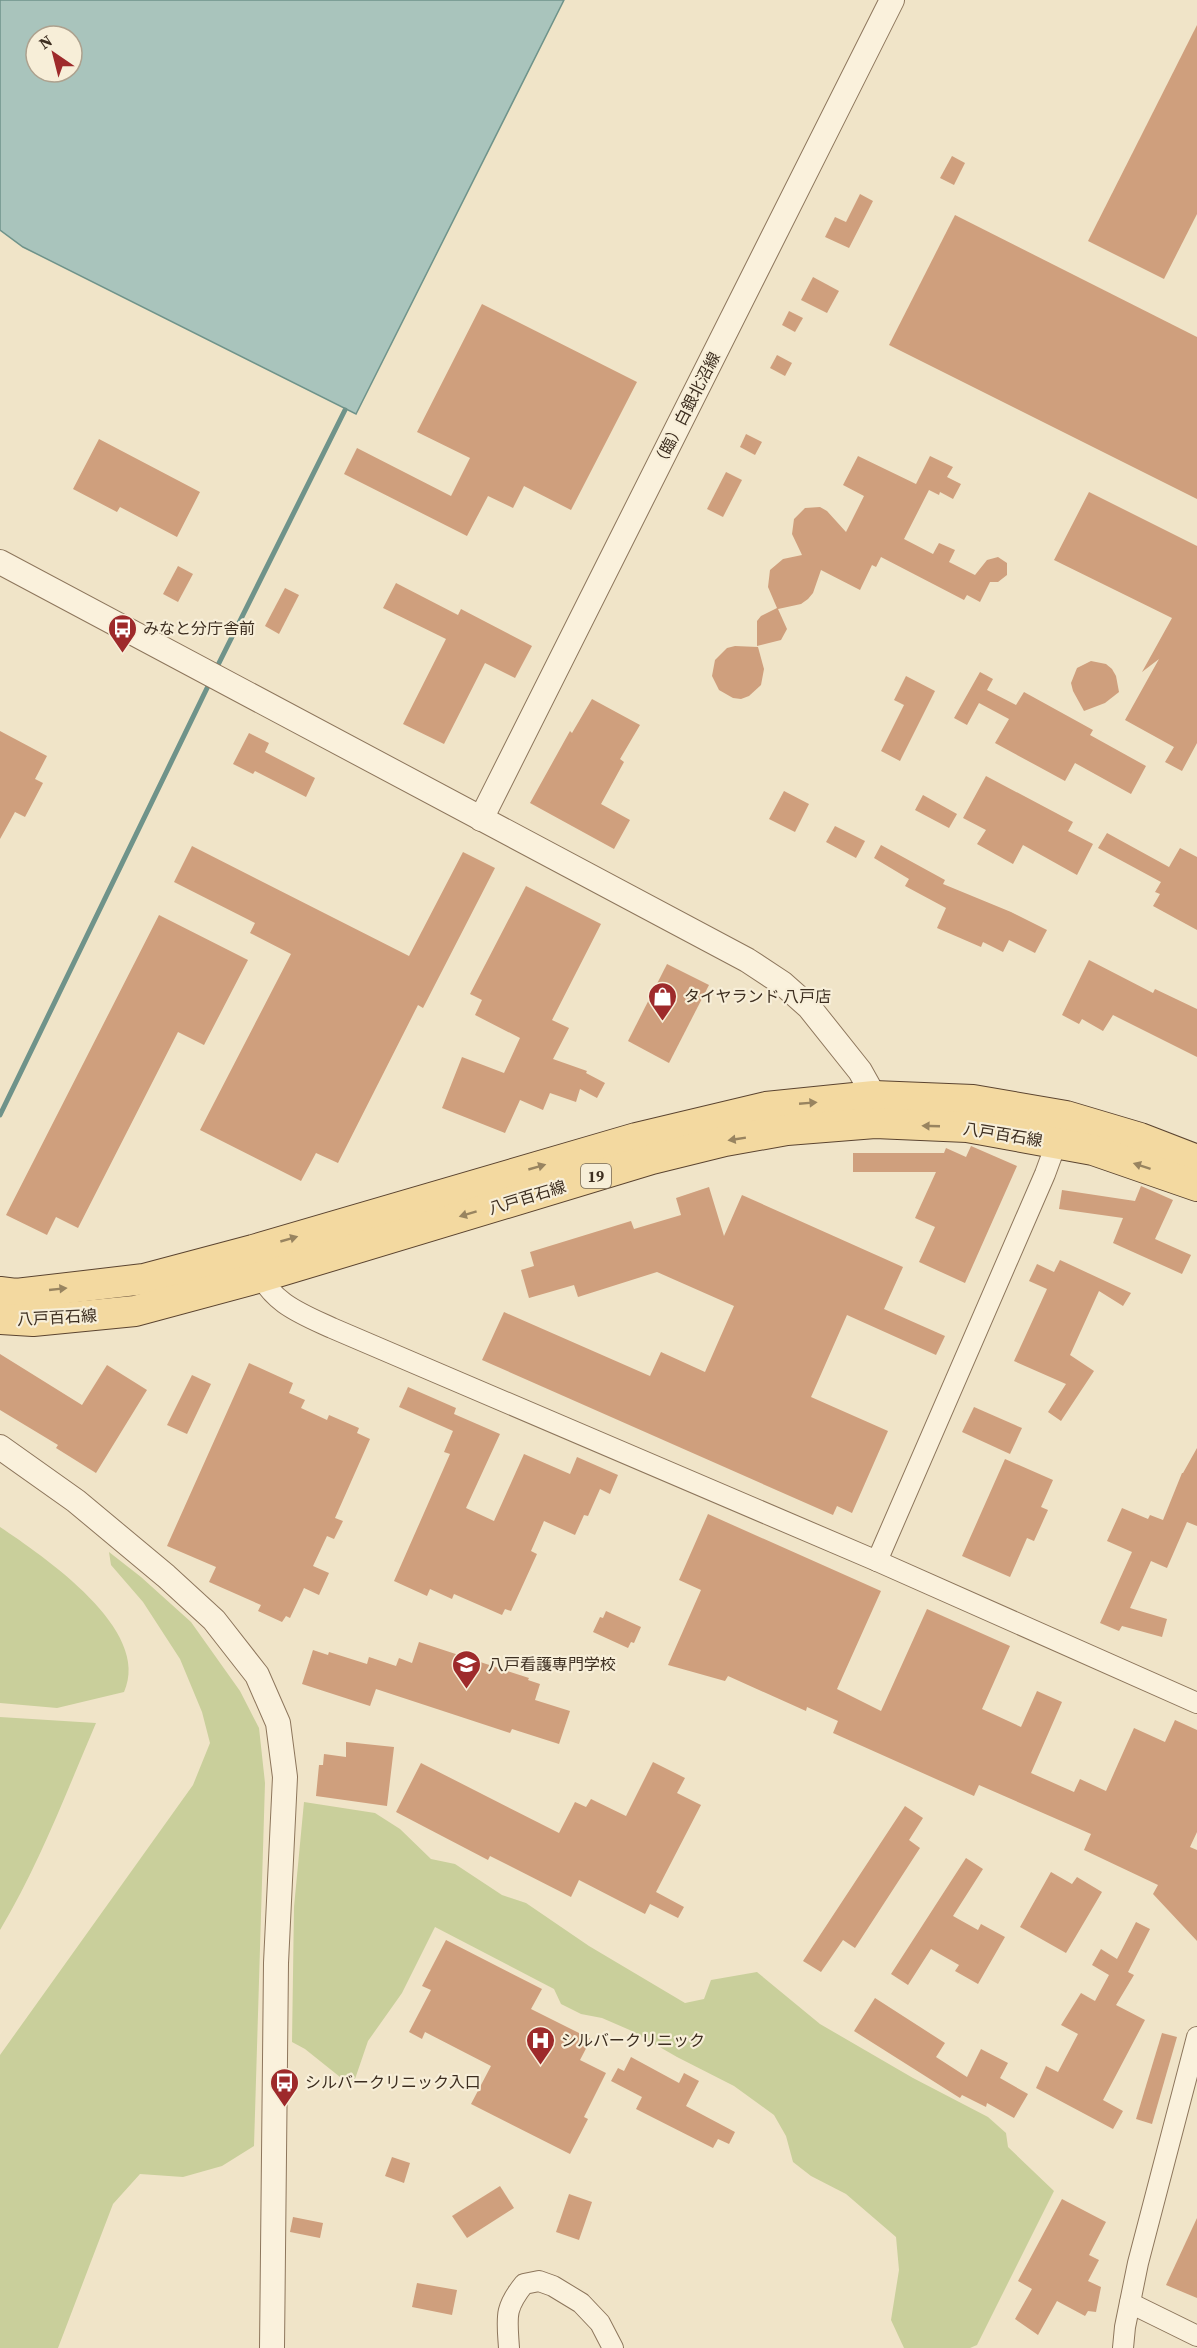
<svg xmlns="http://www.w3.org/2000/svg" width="1197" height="2348" viewBox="0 0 1197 2348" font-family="'Source Serif 4','Noto Sans JP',serif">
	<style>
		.green { fill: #c9cf9b }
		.water { fill: #a9c4bc; stroke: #6f938a; stroke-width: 1.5; fill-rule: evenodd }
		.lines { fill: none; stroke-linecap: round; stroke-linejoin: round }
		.stream { stroke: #6f938a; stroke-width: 5 }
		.building { fill: #cf9f7d }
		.minor-casing { stroke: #8d765c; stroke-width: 22 }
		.tertiary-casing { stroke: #8d765c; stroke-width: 26 }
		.primary-casing { stroke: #5b4430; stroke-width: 32 }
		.minor { stroke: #faf1dc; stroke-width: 20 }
		.tertiary { stroke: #faf1dc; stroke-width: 24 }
		.primary { stroke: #f3d9a0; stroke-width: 30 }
		.oneway { fill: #988460 }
		.labels { text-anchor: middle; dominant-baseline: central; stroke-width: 4.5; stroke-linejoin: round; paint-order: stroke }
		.shield { fill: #f7eed8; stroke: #756857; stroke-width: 1.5 }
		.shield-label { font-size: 15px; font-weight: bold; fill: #3d2e20 }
		.street-label { font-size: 16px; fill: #3d2e20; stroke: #f7eed8 }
		.poi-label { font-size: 16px; fill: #3d2e20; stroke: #f7eed8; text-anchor: start }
	</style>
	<rect width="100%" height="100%" fill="#f0e4c8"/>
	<!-- green -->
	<g class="green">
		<path d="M 0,1527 C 43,1556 153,1630 124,1692 L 57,1708 L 0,1703 Z"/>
		<polygon points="109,1552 141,1577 191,1622 240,1691 259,1728 265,1783 254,2146 222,2166 183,2177 140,2174 113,2204 58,2348 0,2348 0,2055 193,1785 210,1743 202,1712 180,1659 143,1602 111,1565"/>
		<path d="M 0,1717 L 96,1723 C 66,1793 39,1865 0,1930 Z"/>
		<polygon points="304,1802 375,1813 400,1829 431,1859 455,1864 502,1895 526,1903 589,1946 685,2003 704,1999 711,1980 757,1972 820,2024 913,2078 988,2117 1006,2133 1008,2147 1054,2191 977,2345 970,2348 904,2348 891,2320 899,2270 896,2237 846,2194 811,2176 793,2162 786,2136 774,2115 734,2086 677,2057 632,2031 602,2018 581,2014 561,2004 554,1989 435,1927 402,1993 368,2041 355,2079 350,2085 305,2049 292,2042 294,1907"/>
	</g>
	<!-- water -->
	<path class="water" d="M 0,0 L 564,0 L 356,414 L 23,247 L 0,230 ZM 36,36 L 72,36 L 72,72 L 36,72 Z"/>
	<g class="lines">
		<!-- stream -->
		<g class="stream">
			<polyline points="215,671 345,410"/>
			<polyline points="0,1115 210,682"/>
		</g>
	</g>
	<!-- building -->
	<g class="building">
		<polygon points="1197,25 1197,214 1164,279 1088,241"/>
		<polygon points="952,156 965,163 954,185 940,178"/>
		<polygon points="860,194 873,201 849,248 825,237 835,217 846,222"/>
		<polygon points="955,215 1197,337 1197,499 889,345"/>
		<polygon points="813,277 839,291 827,313 801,300"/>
		<polygon points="482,304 637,382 571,510 524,486 513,508 488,496 467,536 344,474 357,448 451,496 470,458 417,432"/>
		<polygon points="789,311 803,318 795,332 782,325"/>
		<polygon points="777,355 792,363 785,376 770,368"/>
		<polygon points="746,434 762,442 755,455 740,447"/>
		<polygon points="99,439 200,492 177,537 120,507 117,512 73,489"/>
		<polygon points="858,456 916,484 930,456 953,467 947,477 961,484 953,499 940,492 939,495 929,490 904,539 933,554 939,543 955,550 949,562 975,575 987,560 998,557 1007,563 1007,575 998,582 990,582 980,602 967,595 964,600 881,557 876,567 872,565 860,590 821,570 813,593 808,599 801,604 778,609 787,629 781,640 757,646 757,621 761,616 777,608 768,587 770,570 783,559 802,555 792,534 794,519 805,508 820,507 827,511 846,532 864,496 843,485"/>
		<polygon points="726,472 742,480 723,517 707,509"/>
		<polygon points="1089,492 1197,546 1197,743 1182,771 1165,762 1174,747 1125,720 1159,659 1142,672 1172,618 1054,560"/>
		<polygon points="178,566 193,574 178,602 163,594"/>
		<polygon points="396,583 458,615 461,609 532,646 515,678 485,663 444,744 403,724 446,639 383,608"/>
		<polygon points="285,588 299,595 279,634 265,626"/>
		<polygon points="735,646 758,647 764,669 761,685 749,696 741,699 733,698 719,690 712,676 715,660 727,648"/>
		<polygon points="1091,661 1106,664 1112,669 1116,676 1119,692 1105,703 1084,711 1073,691 1071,683 1077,668"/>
		<polygon points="980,672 993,679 987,690 1016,705 1024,692 1093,730 1090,735 1146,766 1131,794 1075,763 1065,781 995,743 1009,719 979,703 967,725 954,718"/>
		<polygon points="906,676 935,691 900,761 881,751 904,705 894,700"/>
		<polygon points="592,699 640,725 620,759 624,762 601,804 630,820 614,849 530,803 570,731 572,733"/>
		<polygon points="0,731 47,756 35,779 43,783 25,817 15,812 0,839"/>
		<polygon points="249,733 269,743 265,752 315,778 306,797 255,771 253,774 233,764"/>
		<polygon points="986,776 1073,822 1068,831 1093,844 1077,875 1023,845 1013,864 977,844 986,830 963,818"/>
		<polygon points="784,791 809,804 795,832 769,819"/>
		<polygon points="923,795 957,814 949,828 915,810"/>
		<polygon points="835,826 865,841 856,858 826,842"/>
		<polygon points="1107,833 1169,867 1180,848 1197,857 1197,930 1153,906 1160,894 1155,892 1161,882 1098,848"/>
		<polygon points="881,845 945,880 943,884 1011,912 1047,930 1035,953 1009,940 1003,952 983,942 981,947 937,928 946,908 905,886 909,879 874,858"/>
		<polygon points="192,846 409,956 463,852 495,868 423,1008 418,1005 338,1163 316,1153 301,1181 200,1130 291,954 250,933 255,923 174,882"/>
		<polygon points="526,886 601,924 552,1020 569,1028 553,1059 587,1071 586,1073 605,1083 597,1098 580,1089 576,1102 550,1093 543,1110 520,1100 505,1133 442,1108 462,1057 504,1073 520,1038 475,1015 482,1000 470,994"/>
		<polygon points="159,915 248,960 204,1045 178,1032 78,1228 56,1217 47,1235 6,1215"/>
		<polygon points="1089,960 1153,993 1155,989 1197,1009 1197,1057 1113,1015 1103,1031 1082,1019 1079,1024 1062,1015"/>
		<polygon points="667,964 709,985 669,1063 628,1041"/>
		<polygon points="971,1146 1017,1166 965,1283 919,1262 935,1227 915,1218 936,1172 853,1172 853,1153 944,1153 946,1148 966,1157"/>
		<polygon points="1141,1186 1173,1200 1155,1239 1191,1255 1182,1274 1113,1243 1123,1218 1059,1209 1062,1190 1135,1201"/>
		<polygon points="709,1187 724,1236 742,1195 903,1267 884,1309 945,1336 936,1355 847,1315 811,1397 888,1431 852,1513 837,1506 833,1515 482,1360 504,1312 650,1376 661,1352 705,1372 734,1306 657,1272 578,1297 574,1285 529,1298 521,1270 534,1266 530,1252 631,1221 634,1229 681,1215 676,1198"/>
		<polygon points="1060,1260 1131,1293 1123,1306 1099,1291 1070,1355 1094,1371 1061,1421 1048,1412 1066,1384 1014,1361 1047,1289 1029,1281 1037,1264 1054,1272"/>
		<polygon points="0,1354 82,1405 107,1365 147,1390 96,1473 56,1448 58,1445 0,1410"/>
		<polygon points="249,1363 293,1383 289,1393 305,1400 301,1408 327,1420 329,1415 359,1428 357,1433 370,1439 335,1518 343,1521 334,1539 327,1536 313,1566 329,1573 319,1595 304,1588 290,1618 286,1616 282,1622 258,1611 261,1605 209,1582 216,1567 167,1546"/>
		<polygon points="192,1375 211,1384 187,1434 167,1425"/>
		<polygon points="408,1387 456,1408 454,1414 500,1434 466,1508 494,1521 524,1454 570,1474 577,1457 618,1475 610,1494 600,1489 588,1516 584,1515 575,1535 544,1521 531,1551 537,1554 511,1611 505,1609 502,1615 454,1594 452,1599 430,1589 427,1596 394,1581 450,1454 444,1452 453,1431 399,1407"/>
		<polygon points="974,1407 1022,1428 1010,1454 962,1432"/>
		<polygon points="1197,1448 1197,1526 1187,1522 1167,1568 1151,1561 1130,1608 1167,1619 1162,1637 1122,1626 1119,1631 1100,1623 1132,1552 1107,1541 1122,1508 1148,1519 1150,1515 1163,1520 1182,1473 1183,1473"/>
		<polygon points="1005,1459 1053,1480 1041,1507 1048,1510 1034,1541 1027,1538 1010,1577 962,1556"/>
		<polygon points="708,1514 881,1591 837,1689 881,1711 927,1609 1010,1646 982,1709 1021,1727 1037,1691 1062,1702 1031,1773 1074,1792 1080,1779 1106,1791 1134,1728 1165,1742 1175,1720 1197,1730 1197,1832 1190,1847 1197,1850 1197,1941 1153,1894 1158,1885 1084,1850 1091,1834 979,1785 974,1796 833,1733 838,1721 807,1707 806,1711 728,1676 725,1681 668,1665 701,1590 679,1580"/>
		<polygon points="606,1611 641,1627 634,1643 631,1642 628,1648 593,1632 600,1617 603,1618"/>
		<polygon points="419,1642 529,1678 528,1680 540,1684 535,1700 570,1711 559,1744 512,1729 510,1733 376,1689 370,1706 302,1684 313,1650 328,1655 329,1652 367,1664 369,1657 396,1666 399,1658 412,1663"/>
		<polygon points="346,1742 394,1747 387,1806 316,1796 319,1765 323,1765 324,1754 346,1757"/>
		<polygon points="653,1762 685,1778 677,1793 701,1805 656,1892 684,1907 678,1918 650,1904 645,1914 579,1880 571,1897 490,1856 488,1860 396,1812 421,1763 559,1833 575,1802 586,1807 591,1799 626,1816"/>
		<polygon points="905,1806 923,1818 909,1840 920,1848 855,1948 843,1940 821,1972 803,1961"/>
		<polygon points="966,1858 983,1869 953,1916 978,1930 981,1924 1005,1937 978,1984 955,1971 959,1965 931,1949 908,1985 891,1974"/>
		<polygon points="1051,1872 1072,1884 1077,1877 1102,1892 1066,1953 1020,1927"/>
		<polygon points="1136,1922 1150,1929 1128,1972 1134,1975 1116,2005 1145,2020 1103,2100 1123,2111 1113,2129 1036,2088 1046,2066 1058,2072 1078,2034 1061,2025 1081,1993 1095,2001 1109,1975 1092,1965 1101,1949 1117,1959"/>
		<polygon points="446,1940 542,1989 531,2009 591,2039 580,2060 606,2073 584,2117 588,2119 570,2154 471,2104 491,2066 425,2032 422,2039 409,2032 431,1990 422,1986"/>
		<polygon points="875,1998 945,2043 936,2057 967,2077 981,2049 1008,2063 1000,2078 1028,2094 1014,2118 987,2103 986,2107 962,2095 960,2098 854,2031"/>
		<polygon points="1162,2033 1177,2037 1152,2124 1136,2119"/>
		<polygon points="631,2057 679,2083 684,2073 699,2081 686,2106 735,2132 729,2144 718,2139 713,2148 636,2109 642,2097 611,2081 618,2068 624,2071"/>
		<polygon points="392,2157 410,2163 404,2183 385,2176"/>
		<polygon points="500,2186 514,2208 467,2238 452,2216"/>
		<polygon points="569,2194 592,2202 579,2240 556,2232"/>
		<polygon points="1062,2199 1106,2222 1089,2255 1099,2260 1088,2281 1101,2287 1096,2312 1088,2311 1085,2316 1057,2301 1038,2335 1015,2319 1032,2289 1018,2281"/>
		<polygon points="293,2217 323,2223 320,2238 290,2232"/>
		<polygon points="1197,2218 1197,2298 1166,2285"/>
		<polygon points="417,2283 457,2290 452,2315 412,2307"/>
	</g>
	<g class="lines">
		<defs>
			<g id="minor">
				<path d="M 258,1268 C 268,1302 304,1315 332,1328 L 877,1561 L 1197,1703"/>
				<polyline points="877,1561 1045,1174 1060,1133"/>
				<polyline points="1130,2303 1197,2336"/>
				<path d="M 509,2348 C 507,2317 504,2309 524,2284 L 539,2281 L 553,2286 L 581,2303 L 600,2323 L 613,2348"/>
				<polyline points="1123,2348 1125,2327 1138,2263 1197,2037"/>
			</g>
			<g id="tertiary">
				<polyline points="0,562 747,960 782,983 809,1007 860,1071 874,1096 875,1112"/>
				<polyline points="481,819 892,0"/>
				<polyline points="0,1447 76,1501 166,1576 214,1620 257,1675 278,1723 285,1777 276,1963 272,2348"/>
			</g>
			<g id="primary">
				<polyline points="0,1292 16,1294 144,1279 253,1250 636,1138 766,1107 874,1096 973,1100 1066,1116 1140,1138 1197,1160"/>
				<polyline points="0,1319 33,1321 135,1311 261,1277 652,1159 725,1141 787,1130 875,1123 967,1127 1093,1150 1197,1186"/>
			</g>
		</defs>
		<!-- minor casing -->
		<use href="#minor" class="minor-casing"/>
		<!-- tertiary casing -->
		<use href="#tertiary" class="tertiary-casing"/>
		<!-- primary casing -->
		<use href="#primary" class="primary-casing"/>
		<!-- minor -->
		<use href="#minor" class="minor"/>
		<!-- tertiary -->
		<use href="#tertiary" class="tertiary"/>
		<!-- primary -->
		<use href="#primary" class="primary"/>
	</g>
	<!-- one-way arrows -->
	<defs><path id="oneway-solid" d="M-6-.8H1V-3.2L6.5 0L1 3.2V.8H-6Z" transform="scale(1.5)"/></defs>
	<g class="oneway">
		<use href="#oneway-solid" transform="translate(808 1103) rotate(-5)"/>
		<use href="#oneway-solid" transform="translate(931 1126) rotate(-178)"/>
		<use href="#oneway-solid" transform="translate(737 1139) rotate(171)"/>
		<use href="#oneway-solid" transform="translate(1142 1166) rotate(-162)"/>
		<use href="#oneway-solid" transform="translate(537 1167) rotate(-16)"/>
		<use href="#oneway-solid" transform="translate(468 1214) rotate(163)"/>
		<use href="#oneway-solid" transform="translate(289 1239) rotate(-16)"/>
		<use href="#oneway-solid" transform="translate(58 1289) rotate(-6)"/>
	</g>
	<!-- icons -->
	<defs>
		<symbol id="bus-pin" viewBox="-11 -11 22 30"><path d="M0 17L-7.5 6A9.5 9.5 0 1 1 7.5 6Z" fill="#9e2a2b" stroke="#f7eed8"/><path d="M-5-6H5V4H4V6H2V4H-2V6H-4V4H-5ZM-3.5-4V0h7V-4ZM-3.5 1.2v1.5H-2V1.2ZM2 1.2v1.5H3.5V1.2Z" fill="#fff"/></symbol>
		<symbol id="shop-pin" viewBox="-11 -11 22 30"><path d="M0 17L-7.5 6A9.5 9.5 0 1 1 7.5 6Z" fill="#9e2a2b" stroke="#f7eed8"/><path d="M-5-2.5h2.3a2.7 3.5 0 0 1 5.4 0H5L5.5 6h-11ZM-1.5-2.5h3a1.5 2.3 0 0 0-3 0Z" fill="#fff"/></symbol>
		<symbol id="university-pin" viewBox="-11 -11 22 30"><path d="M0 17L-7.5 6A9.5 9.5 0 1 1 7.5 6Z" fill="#9e2a2b" stroke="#f7eed8"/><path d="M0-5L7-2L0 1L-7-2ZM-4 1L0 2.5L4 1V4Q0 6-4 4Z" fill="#fff"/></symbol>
		<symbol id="hospital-pin" viewBox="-11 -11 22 30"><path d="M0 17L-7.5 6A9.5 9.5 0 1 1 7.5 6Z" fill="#9e2a2b" stroke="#f7eed8"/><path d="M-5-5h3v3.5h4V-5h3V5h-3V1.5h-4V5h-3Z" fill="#fff"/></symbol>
	</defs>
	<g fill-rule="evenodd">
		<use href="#bus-pin" x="106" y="612" width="33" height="45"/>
		<use href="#shop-pin" x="646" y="980" width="33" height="45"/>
		<use href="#university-pin" x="450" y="1648" width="33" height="45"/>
		<use href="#hospital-pin" x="524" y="2024" width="33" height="45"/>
		<use href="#bus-pin" x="268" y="2066" width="33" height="45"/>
	</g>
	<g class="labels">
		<!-- shield labels -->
		<rect class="shield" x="581" y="1164" width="30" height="24" rx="4.5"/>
		<g class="shield-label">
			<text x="596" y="1176">19</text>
		</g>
		<!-- street labels -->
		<g class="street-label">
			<text transform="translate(686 410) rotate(-63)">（臨）白銀北沼線</text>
			<text transform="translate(1003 1134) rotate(9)">八戸百石線</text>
			<text transform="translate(527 1197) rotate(-17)">八戸百石線</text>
			<text transform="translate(57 1317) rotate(-3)">八戸百石線</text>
		</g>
		<!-- poi labels -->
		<g class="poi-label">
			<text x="143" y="628">みなと分庁舎前</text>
			<text x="684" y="996">タイヤランド 八戸店</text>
			<text x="488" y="1664">八戸看護専門学校</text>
			<text x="561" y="2040">シルバークリニック</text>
			<text x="305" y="2082">シルバークリニック入口</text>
		</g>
	</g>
	<!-- north arrow -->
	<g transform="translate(54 54) rotate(325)"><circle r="28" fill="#f7eed8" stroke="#ada18e" stroke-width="1.5"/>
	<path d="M0-4.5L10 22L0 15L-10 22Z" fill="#9e2a2b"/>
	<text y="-9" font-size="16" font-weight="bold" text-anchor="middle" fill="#3d2e20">N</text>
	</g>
</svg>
